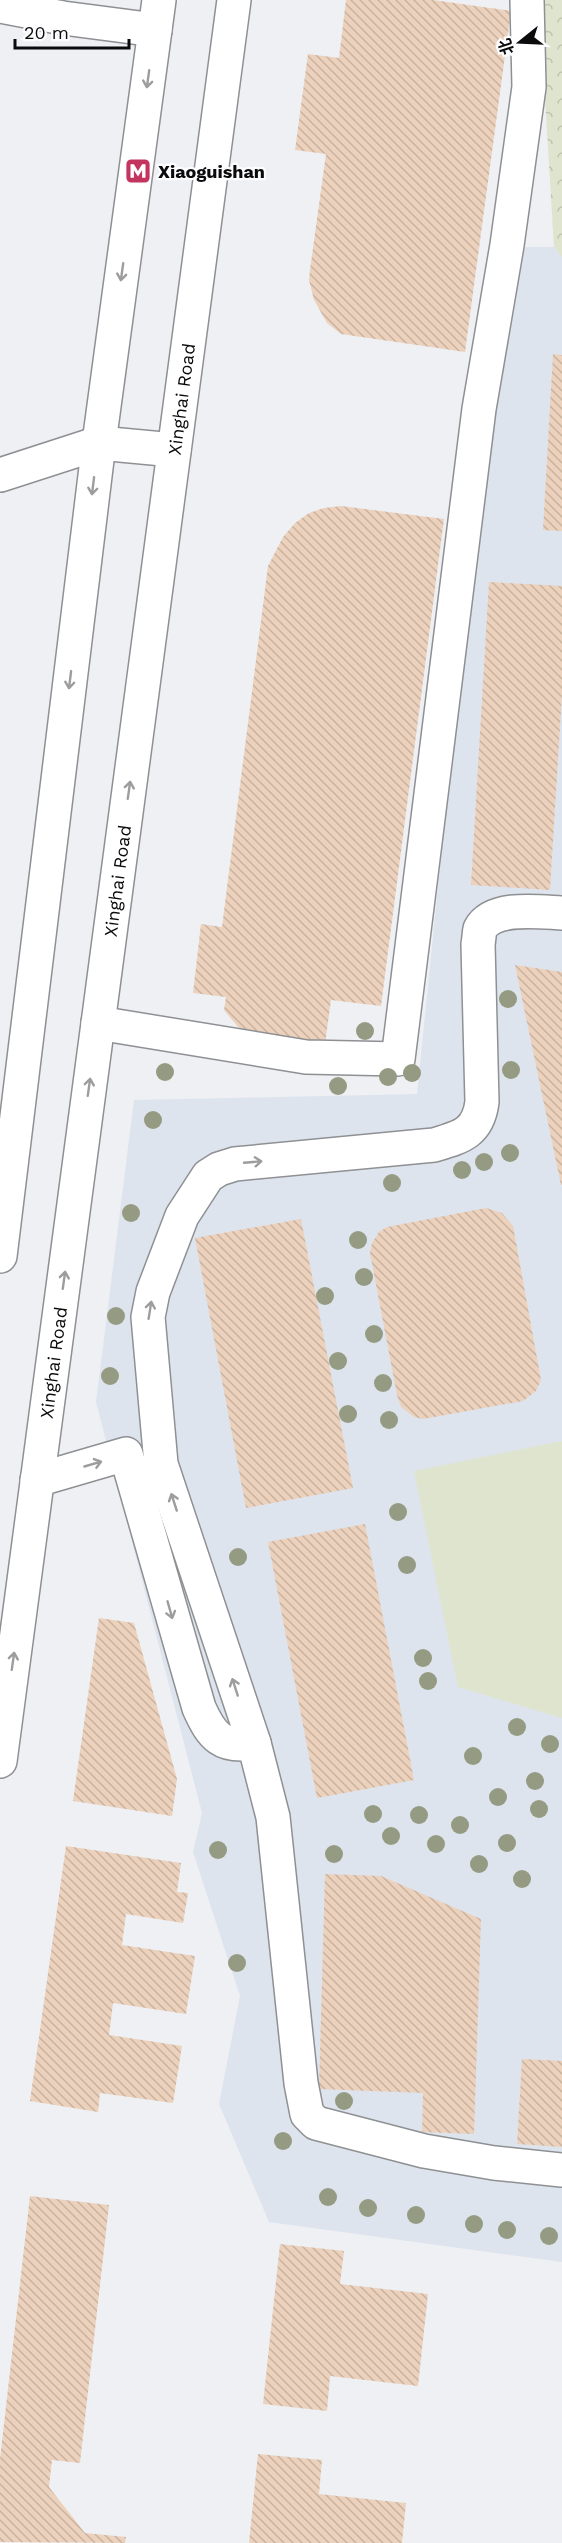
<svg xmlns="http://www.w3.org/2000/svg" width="562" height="2543" viewBox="0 0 562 2543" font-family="'Work Sans','Noto Sans SC',sans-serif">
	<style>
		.built { fill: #dee4ed }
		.green { fill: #dfe4ce }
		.forest { fill: url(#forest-crowns) }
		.building { fill: url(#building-back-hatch) }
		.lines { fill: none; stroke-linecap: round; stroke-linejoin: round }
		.minor-casing { stroke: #8e9093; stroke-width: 36 }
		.minor { stroke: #fff; stroke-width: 33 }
		.tree { fill: #959b82 }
		.oneway { stroke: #9d9d9e }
		.labels { text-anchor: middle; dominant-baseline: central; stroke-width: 4.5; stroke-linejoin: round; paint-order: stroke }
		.poi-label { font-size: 18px; font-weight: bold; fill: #0b0b0c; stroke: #fdfdff; text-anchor: start }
		.street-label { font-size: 18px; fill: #0b0b0c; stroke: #fdfdff }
	</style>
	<defs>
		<pattern id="forest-crowns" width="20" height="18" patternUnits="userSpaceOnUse" patternTransform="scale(1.5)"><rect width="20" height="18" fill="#dfe4ce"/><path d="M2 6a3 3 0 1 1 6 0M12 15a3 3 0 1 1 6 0" fill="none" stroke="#bec2b0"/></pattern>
		<pattern id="building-back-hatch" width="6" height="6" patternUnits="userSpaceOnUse" patternTransform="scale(1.5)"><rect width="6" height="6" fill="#ecd2bc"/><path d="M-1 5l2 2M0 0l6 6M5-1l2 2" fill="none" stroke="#c9b3a0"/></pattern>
	</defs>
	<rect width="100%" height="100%" fill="#eef0f4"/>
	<!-- built -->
	<polygon class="built" points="525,247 554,247 562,257 562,2262 269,2222 219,2104 240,1996 193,1852 202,1813 96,1402 134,1100 417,1094 441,857 491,411"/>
	<!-- green -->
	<polygon class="green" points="562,1441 562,1718 458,1687 414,1471"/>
	<!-- forest -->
	<polygon class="forest" points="539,0 562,0 562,257 554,247"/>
	<!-- building -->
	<g class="building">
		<polygon points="346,0 433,0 511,11 465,352 341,334 327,323 314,300 309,280 310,270 326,154 295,150 308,54 339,58"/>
		<polygon points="553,354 562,355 562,531 543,530"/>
		<polygon points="341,506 444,519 381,1006 331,1000 325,1044 243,1033 224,1010 226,997 193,993 201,924 222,927 268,566 283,537 295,523 309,513 324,508"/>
		<polygon points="489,582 562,586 562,694 550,890 471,885"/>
		<polygon points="515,965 562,972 562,1185 561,1185"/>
		<polygon points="486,1208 502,1213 513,1226 541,1380 536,1391 523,1401 423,1419 414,1417 401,1407 397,1395 370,1253 372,1243 379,1232 387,1227"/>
		<polygon points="301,1219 353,1488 246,1508 195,1238"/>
		<polygon points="365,1524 414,1780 317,1798 268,1542"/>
		<polygon points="99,1618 134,1623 177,1779 172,1816 73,1801"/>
		<polygon points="66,1846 181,1863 177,1892 188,1893 183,1923 126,1914 122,1945 195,1956 186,2014 113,2003 109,2035 182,2046 173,2103 100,2093 98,2112 30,2101"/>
		<polygon points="325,1874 381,1876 481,1919 474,2134 422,2132 423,2093 319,2089"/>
		<polygon points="522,2059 562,2061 562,2147 517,2144"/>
		<polygon points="30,2196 109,2205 80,2463 52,2460 49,2487 85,2533 126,2537 125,2543 0,2542 0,2459"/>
		<polygon points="280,2244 344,2251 340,2284 428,2294 418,2386 330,2376 327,2411 263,2404"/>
		<polygon points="258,2454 322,2460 319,2494 406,2503 402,2543 249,2543"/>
	</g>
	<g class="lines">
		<defs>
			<g id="minor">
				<polyline points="0,6 63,18 155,30"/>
				<polyline points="0,475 99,443 174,450"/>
				<path d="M 562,913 C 540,912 493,905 480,929 C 479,933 479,940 478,944 L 482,1102 C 478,1133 461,1137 434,1145 L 235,1164 L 219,1169 L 208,1176 L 182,1216 L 153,1292 L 148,1317 L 161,1464 L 254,1743 L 273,1817 L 301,2083 L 307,2114 L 316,2123 L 424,2151 L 494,2163 L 562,2170"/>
				<polyline points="98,1023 306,1057 398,1059 479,409 507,245 529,87 527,0"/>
				<polyline points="0,1256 99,443 159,0"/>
				<path d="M 37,1480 L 126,1454 L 199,1708 C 212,1737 222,1748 254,1743"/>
				<path id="s1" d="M 0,1761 L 234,0"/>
			</g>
		</defs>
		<!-- minor casing -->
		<use href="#minor" class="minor-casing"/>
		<!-- minor -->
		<use href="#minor" class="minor"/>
	</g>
	<!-- trees -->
	<g class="tree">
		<circle cx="508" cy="999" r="9"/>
		<circle cx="365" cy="1031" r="9"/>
		<circle cx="511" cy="1070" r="9"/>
		<circle cx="165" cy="1072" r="9"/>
		<circle cx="412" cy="1073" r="9"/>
		<circle cx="388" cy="1077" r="9"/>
		<circle cx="338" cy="1086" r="9"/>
		<circle cx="153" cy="1120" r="9"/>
		<circle cx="510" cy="1153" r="9"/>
		<circle cx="484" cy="1162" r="9"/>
		<circle cx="462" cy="1170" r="9"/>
		<circle cx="392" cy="1183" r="9"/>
		<circle cx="131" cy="1213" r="9"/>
		<circle cx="358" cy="1240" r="9"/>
		<circle cx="364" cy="1277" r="9"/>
		<circle cx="325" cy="1296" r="9"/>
		<circle cx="116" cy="1316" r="9"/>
		<circle cx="374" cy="1334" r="9"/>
		<circle cx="338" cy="1361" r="9"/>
		<circle cx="110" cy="1376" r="9"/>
		<circle cx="383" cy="1383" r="9"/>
		<circle cx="348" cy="1414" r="9"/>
		<circle cx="389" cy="1420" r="9"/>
		<circle cx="398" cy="1512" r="9"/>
		<circle cx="238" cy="1557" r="9"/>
		<circle cx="407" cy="1565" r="9"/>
		<circle cx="423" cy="1658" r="9"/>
		<circle cx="428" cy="1681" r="9"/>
		<circle cx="517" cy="1727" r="9"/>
		<circle cx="550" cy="1744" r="9"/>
		<circle cx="473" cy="1756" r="9"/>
		<circle cx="535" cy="1781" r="9"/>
		<circle cx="498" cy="1797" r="9"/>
		<circle cx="539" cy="1809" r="9"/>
		<circle cx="373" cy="1814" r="9"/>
		<circle cx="419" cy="1815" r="9"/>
		<circle cx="460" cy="1825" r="9"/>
		<circle cx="391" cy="1836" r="9"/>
		<circle cx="507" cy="1843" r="9"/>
		<circle cx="436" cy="1844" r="9"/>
		<circle cx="218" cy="1850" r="9"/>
		<circle cx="334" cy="1854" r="9"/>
		<circle cx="479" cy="1864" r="9"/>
		<circle cx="522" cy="1879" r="9"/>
		<circle cx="237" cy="1963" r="9"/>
		<circle cx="344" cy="2101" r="9"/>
		<circle cx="283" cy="2141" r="9"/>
		<circle cx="328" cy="2197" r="9"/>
		<circle cx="368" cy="2208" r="9"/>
		<circle cx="416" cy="2215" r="9"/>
		<circle cx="474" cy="2224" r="9"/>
		<circle cx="507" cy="2230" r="9"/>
		<circle cx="549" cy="2236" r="9"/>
	</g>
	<!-- one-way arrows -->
	<defs><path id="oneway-shaft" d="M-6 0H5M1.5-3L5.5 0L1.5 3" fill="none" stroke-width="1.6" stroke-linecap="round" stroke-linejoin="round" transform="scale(1.5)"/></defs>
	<g class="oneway">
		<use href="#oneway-shaft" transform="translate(148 79) rotate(98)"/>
		<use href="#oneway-shaft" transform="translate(122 272) rotate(98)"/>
		<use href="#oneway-shaft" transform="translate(93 486) rotate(97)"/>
		<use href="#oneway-shaft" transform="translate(70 680) rotate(97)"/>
		<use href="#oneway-shaft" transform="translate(129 790) rotate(-82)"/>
		<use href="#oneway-shaft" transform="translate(89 1087) rotate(-82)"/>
		<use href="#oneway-shaft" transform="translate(253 1162) rotate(-5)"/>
		<use href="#oneway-shaft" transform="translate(64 1280) rotate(-82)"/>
		<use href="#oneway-shaft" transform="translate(150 1310) rotate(-81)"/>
		<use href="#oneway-shaft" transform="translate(93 1464) rotate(-16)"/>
		<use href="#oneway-shaft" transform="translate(174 1502) rotate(-108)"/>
		<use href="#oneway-shaft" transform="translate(170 1610) rotate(74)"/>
		<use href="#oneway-shaft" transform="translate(13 1661) rotate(-82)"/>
		<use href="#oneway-shaft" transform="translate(235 1687) rotate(-108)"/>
	</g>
	<!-- icons -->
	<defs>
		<symbol id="metro-square" viewBox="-11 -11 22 22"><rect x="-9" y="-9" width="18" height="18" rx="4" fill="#c3345e" stroke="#fdfdff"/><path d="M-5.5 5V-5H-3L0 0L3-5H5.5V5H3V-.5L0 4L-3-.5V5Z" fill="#fff"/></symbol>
	</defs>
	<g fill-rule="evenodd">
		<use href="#metro-square" x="123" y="156" width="30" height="30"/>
	</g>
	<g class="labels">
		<!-- poi labels -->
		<g class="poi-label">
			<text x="158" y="171">Xiaoguishan</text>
		</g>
		<!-- street labels -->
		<g class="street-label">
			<text stroke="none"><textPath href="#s1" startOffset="1374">Xinghai Road</textPath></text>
			<text stroke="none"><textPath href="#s1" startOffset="888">Xinghai Road</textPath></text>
			<text stroke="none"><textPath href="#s1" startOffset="402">Xinghai Road</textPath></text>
		</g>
	</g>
	<!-- north arrow -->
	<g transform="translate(520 42) rotate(252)" stroke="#fdfdff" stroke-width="4.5" paint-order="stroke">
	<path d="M0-4.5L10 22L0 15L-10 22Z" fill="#0b0b0c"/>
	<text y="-9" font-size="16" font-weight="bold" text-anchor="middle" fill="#0b0b0c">北</text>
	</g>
	<!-- scale -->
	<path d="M15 39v9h114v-9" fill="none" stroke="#0b0b0c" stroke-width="3"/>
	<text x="24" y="39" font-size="18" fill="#0b0b0c" stroke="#fdfdff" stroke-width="4.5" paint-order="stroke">20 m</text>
</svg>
